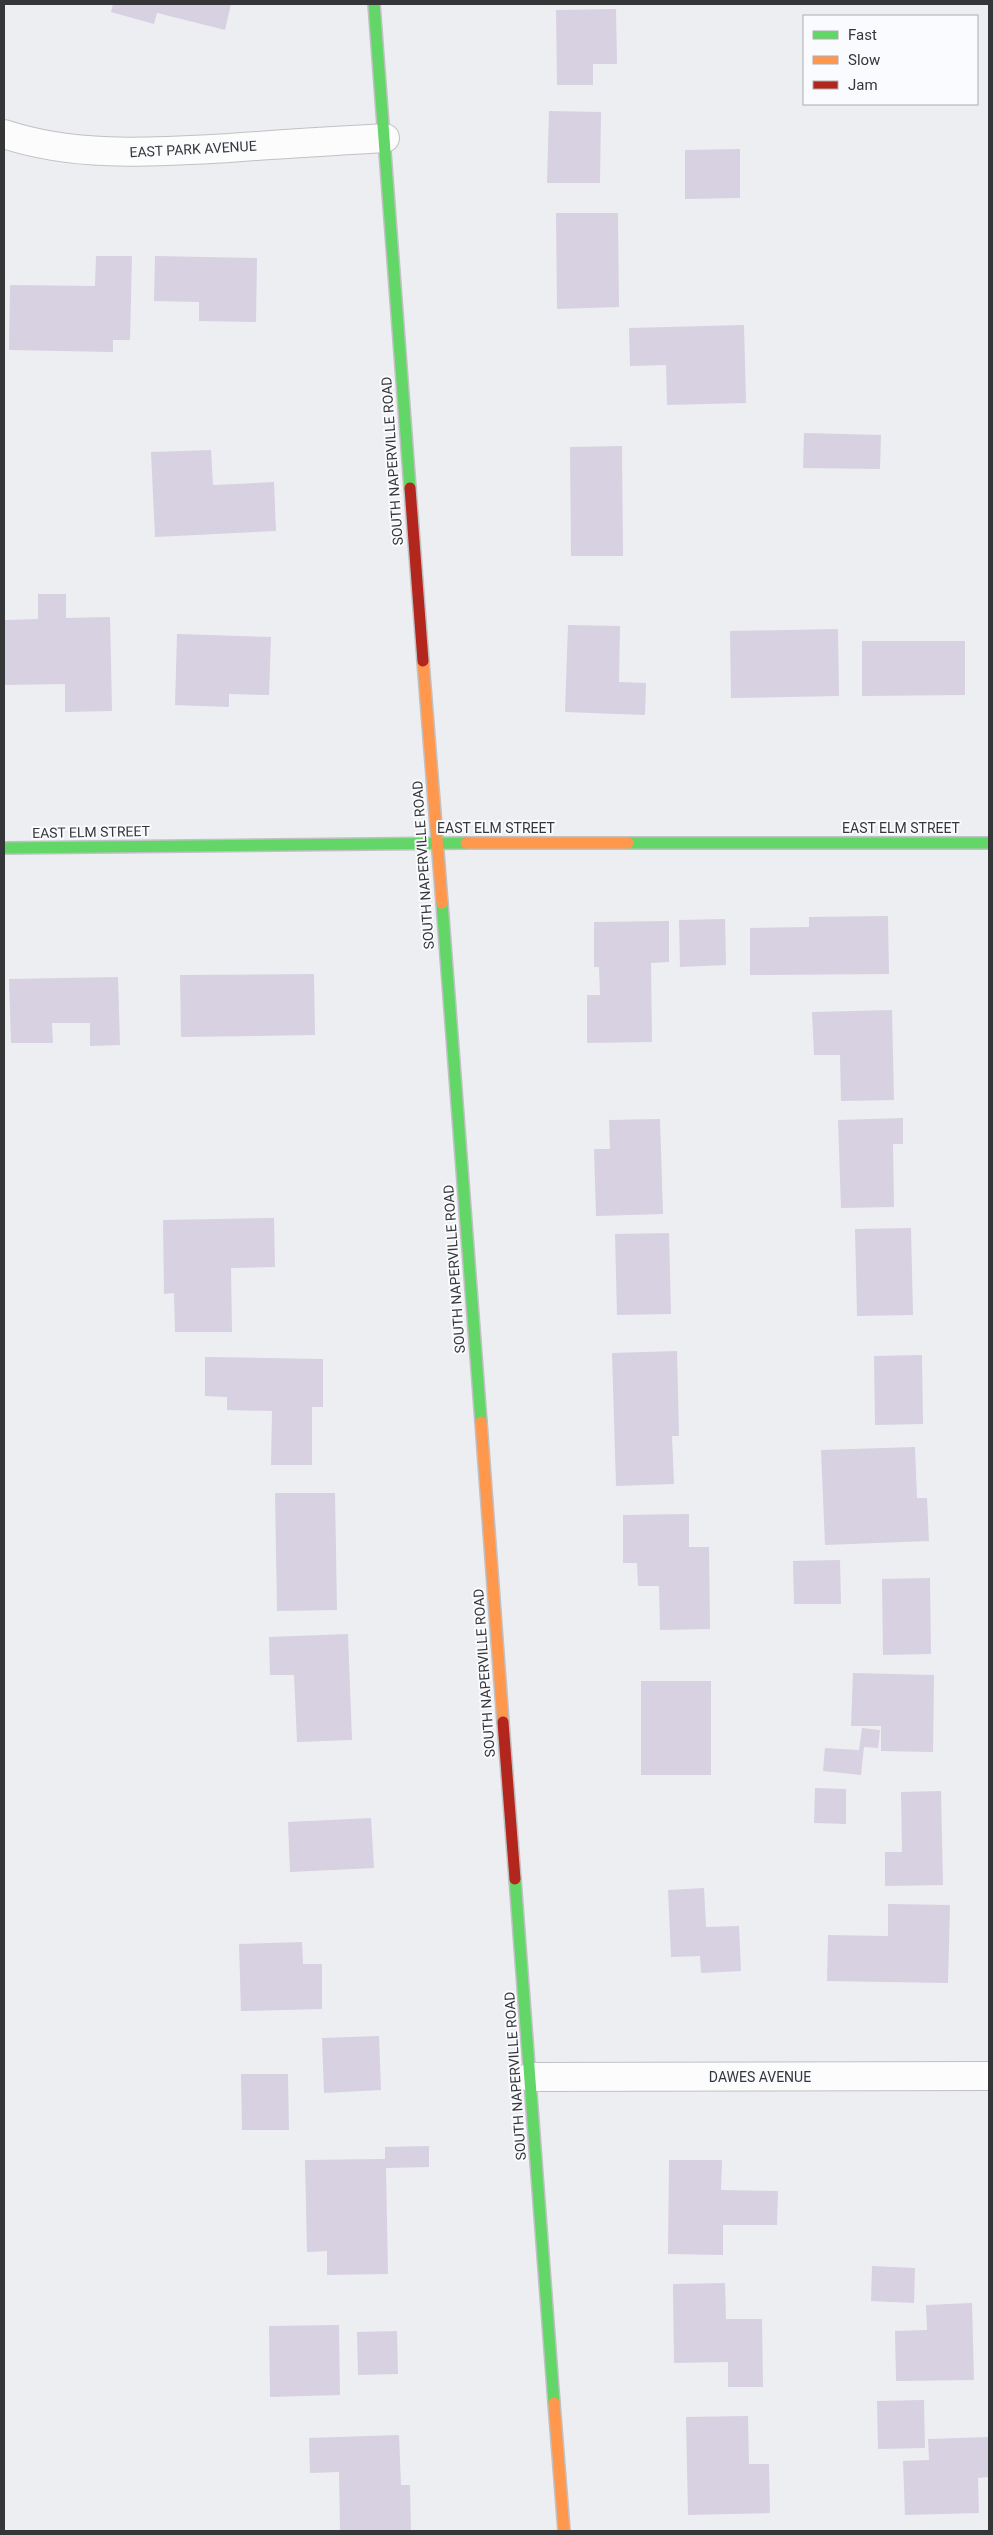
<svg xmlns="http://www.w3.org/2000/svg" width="993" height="2535" viewBox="0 0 993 2535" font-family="Roboto,sans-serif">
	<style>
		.building { fill: #d7d1e1 }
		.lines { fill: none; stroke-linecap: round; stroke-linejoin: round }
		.street-casing { stroke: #c1c1c4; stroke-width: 30 }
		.fast-casing { stroke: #c1c1c4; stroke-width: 14 }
		.slow-casing { stroke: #c1c1c4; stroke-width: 14 }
		.jam-casing { stroke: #c1c1c4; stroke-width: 14 }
		.street { stroke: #fcfcfd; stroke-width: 28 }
		.fast { stroke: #63d668; stroke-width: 11 }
		.slow { stroke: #ff974d; stroke-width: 11 }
		.jam { stroke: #b3261e; stroke-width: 11 }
		.labels { text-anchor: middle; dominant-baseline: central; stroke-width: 4; stroke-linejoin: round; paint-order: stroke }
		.street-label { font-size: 14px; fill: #353638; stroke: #fafbfe }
	</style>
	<rect width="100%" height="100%" fill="#edeef1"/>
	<!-- building -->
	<g class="building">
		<polygon points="113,4 231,4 225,30 157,13 154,24 111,12"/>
		<polygon points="616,9 617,64 593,64 593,85 557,85 556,10"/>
		<polygon points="549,111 601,112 600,183 547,183"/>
		<polygon points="740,149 740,198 685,199 685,150"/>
		<polygon points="556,213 618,213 619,307 557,309"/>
		<polygon points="96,256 132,256 130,340 113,340 113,352 9,350 10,285 95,286"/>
		<polygon points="155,256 257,258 256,322 199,321 199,302 154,301"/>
		<polygon points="744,325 746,403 667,405 666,365 630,366 629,328"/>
		<polygon points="804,433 881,435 880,469 803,468"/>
		<polygon points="622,446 623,556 571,556 570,447"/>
		<polygon points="211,450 213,485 274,482 276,531 155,537 151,452"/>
		<polygon points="38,594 66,594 66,618 110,617 112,711 65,712 65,684 4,685 4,620 38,619"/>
		<polygon points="568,625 620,626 619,682 646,683 645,715 565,712"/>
		<polygon points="838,629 839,696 731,698 730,631"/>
		<polygon points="177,634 271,637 269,695 229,694 229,707 175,705"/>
		<polygon points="862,641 965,641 965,695 862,696"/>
		<polygon points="888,916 889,974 750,975 750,928 809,927 809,917"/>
		<polygon points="725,919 726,965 680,967 679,920"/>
		<polygon points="669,921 669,962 651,963 652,1042 587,1043 587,995 600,995 599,967 594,967 594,922"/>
		<polygon points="314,974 315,1035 181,1037 180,975"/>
		<polygon points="118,977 120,1045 90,1046 90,1023 52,1023 53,1043 11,1043 9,979"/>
		<polygon points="892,1010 894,1100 841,1101 840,1055 814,1055 812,1012"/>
		<polygon points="903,1118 903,1144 893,1144 894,1207 841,1208 838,1120"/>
		<polygon points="660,1119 663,1214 596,1216 594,1149 610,1149 609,1120"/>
		<polygon points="274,1218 275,1267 231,1268 232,1332 175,1332 174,1293 164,1294 163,1220"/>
		<polygon points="911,1228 913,1315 857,1316 855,1229"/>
		<polygon points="669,1233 671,1314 617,1315 615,1234"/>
		<polygon points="677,1351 679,1436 672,1436 674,1484 616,1486 612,1353"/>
		<polygon points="922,1355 923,1424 875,1425 874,1356"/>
		<polygon points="205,1357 323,1359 323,1407 312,1407 312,1465 271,1465 272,1411 227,1410 227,1397 205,1396"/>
		<polygon points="915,1447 917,1498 927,1498 929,1541 825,1545 821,1450"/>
		<polygon points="275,1493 335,1493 337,1610 277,1611"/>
		<polygon points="689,1514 689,1547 709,1547 710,1629 660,1630 659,1586 638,1586 637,1563 623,1563 623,1515"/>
		<polygon points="840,1560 841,1604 794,1604 793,1561"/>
		<polygon points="930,1578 931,1654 883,1655 882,1579"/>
		<polygon points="348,1634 352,1740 297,1742 294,1675 270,1675 269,1637"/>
		<polygon points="853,1673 934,1675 933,1752 881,1751 881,1726 851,1726"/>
		<rect x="641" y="1681" width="70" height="94"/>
		<polygon points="862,1728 880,1730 878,1748 864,1747 861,1775 823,1771 825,1748 859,1750"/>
		<polygon points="815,1788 846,1789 846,1824 814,1823"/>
		<polygon points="941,1791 943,1885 885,1886 885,1852 902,1852 901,1792"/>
		<polygon points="371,1818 374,1868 290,1872 288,1822"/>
		<polygon points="704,1888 706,1927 739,1926 741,1971 701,1973 700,1956 671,1957 668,1890"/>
		<polygon points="888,1904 950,1905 948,1983 827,1981 828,1935 888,1936"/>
		<polygon points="302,1942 303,1964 322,1964 322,2009 241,2011 239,1944"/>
		<polygon points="379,2036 381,2090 324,2093 322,2038"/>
		<polygon points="241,2074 288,2074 289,2130 242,2130"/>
		<polygon points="429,2146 429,2167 386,2168 388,2274 327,2275 327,2251 307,2252 305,2160 385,2159 385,2147"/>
		<polygon points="669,2160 722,2160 721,2190 778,2191 777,2225 723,2225 723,2255 668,2254"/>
		<polygon points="872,2266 915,2268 914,2303 871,2301"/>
		<polygon points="725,2283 726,2319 762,2319 763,2387 728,2387 728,2362 674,2363 673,2284"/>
		<polygon points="972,2303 974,2380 896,2381 895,2331 927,2330 926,2305"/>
		<polygon points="339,2325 340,2395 270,2397 269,2326"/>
		<polygon points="397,2331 398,2374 358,2375 357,2332"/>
		<polygon points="924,2400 925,2448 878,2449 877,2401"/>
		<polygon points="748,2416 749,2464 769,2464 770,2513 688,2515 686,2417"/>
		<polygon points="399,2435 401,2485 410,2485 411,2531 340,2531 339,2472 310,2473 309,2438"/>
		<polygon points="989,2437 989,2477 978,2478 979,2513 905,2515 903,2461 929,2460 928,2439"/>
	</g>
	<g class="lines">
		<defs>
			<g id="street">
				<path d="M 4,134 C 76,158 154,152 229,148 C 281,144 333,141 385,138"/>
				<polyline points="530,2077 989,2076"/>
			</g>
			<g id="fast">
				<polyline points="374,4 410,488"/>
				<polyline points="628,843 989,843"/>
				<polyline points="4,848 466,843"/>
				<polyline points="442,903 481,1422"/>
				<polyline points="515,1879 554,2403"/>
			</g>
			<g id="slow">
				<polyline points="423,661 442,903"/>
				<polyline points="466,843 628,843"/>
				<polyline points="481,1422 503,1722"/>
				<polyline points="554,2403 564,2531"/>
			</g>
			<g id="jam">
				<polyline points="410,488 423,661"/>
				<polyline points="503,1722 515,1879"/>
			</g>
		</defs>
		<!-- street casing -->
		<use href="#street" class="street-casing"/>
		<!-- fast casing -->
		<use href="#fast" class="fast-casing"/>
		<!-- slow casing -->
		<use href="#slow" class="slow-casing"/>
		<!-- jam casing -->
		<use href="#jam" class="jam-casing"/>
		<!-- street -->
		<use href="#street" class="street"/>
		<!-- fast -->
		<use href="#fast" class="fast"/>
		<!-- slow -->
		<use href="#slow" class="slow"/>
		<!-- jam -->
		<use href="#jam" class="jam"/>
	</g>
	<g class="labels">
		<!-- street labels -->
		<g class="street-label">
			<text transform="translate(193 149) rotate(-3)">EAST PARK AVENUE</text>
			<text transform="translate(392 461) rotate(-94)">SOUTH NAPERVILLE ROAD</text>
			<text x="496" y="828">EAST ELM STREET</text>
			<text x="901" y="828">EAST ELM STREET</text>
			<text transform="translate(91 832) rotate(-1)">EAST ELM STREET</text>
			<text transform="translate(423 865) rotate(-94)">SOUTH NAPERVILLE ROAD</text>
			<text transform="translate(454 1269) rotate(-94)">SOUTH NAPERVILLE ROAD</text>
			<text transform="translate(484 1673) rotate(-94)">SOUTH NAPERVILLE ROAD</text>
			<text transform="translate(515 2076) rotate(-94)">SOUTH NAPERVILLE ROAD</text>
			<text x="760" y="2077">DAWES AVENUE</text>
		</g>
	</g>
	<!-- border -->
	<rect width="993" height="2535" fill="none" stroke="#353638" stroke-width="10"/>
	<!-- legend -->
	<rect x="803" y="15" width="175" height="90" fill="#fafbfe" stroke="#abacaf"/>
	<rect x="813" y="31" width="25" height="8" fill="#63d668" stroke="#abacaf"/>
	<text x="848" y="40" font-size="15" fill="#353638">Fast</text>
	<rect x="813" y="56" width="25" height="8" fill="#ff974d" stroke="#abacaf"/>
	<text x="848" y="65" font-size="15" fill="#353638">Slow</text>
	<rect x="813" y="81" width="25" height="8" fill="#b3261e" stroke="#abacaf"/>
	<text x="848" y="90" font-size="15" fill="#353638">Jam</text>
</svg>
